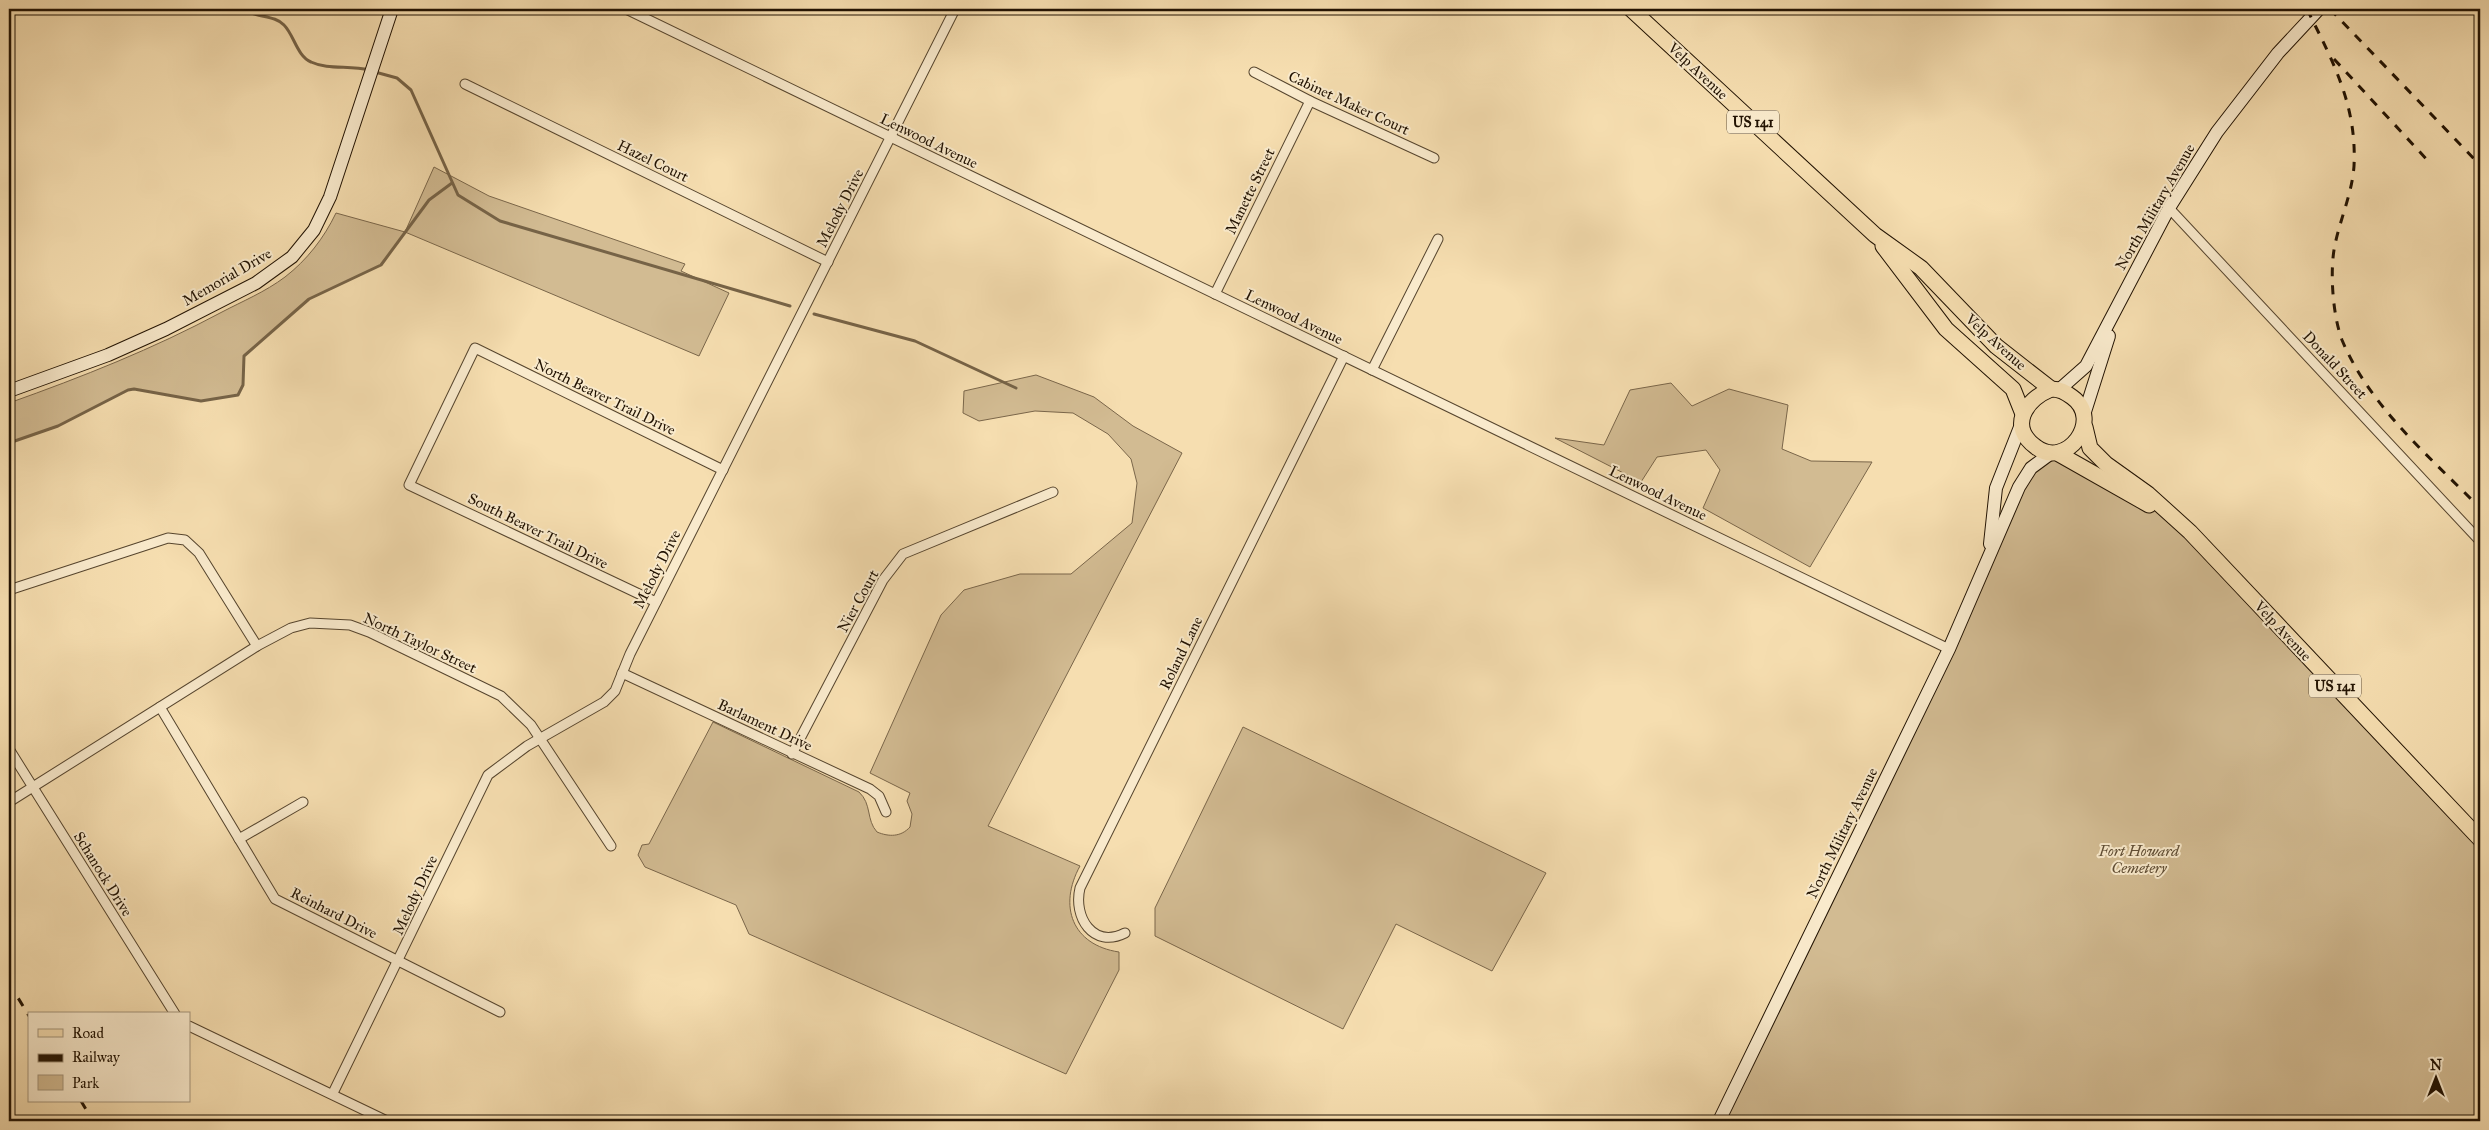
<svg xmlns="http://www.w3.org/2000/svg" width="2489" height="1130" viewBox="0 0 2489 1130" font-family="'IM FELL Great Primer',serif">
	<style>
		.green { fill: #d2bb92; stroke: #7a664a }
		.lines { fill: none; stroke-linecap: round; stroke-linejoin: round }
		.stream { stroke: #766347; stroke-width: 3 }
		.street-casing { stroke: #56452e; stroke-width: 11 }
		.secondary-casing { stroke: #211202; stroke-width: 14 }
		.primary-casing { stroke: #211202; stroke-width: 17 }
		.street { stroke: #f9eacc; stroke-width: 9 }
		.secondary { stroke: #f9eacc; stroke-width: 12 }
		.primary { stroke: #f6deb0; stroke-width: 15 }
		.rail { stroke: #211202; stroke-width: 3; stroke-dasharray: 9 9; stroke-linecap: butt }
		.labels { text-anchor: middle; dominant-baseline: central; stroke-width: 4; stroke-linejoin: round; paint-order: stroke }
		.shield { fill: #f9eacc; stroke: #62533f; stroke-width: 1 }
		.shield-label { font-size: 14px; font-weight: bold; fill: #211202 }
		.street-label { font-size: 15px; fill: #211202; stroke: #f9eacc }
		.park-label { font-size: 15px; font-style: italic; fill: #5f4d34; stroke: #f9eacc }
	</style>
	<rect width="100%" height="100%" fill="#f6deb0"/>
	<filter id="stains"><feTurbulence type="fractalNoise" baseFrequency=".004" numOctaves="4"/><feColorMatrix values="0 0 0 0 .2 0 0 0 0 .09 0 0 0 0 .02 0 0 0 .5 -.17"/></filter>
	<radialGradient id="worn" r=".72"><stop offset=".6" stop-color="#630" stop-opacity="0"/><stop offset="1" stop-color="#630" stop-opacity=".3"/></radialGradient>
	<!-- green -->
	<g class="green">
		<path d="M 434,167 L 489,196 L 685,264 L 681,271 L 729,293 L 699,356 L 405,232 L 381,265 L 309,299 L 244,356 L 243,385 L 238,395 L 201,401 L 134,389 L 128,390 L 58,426 L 9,443 L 9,403 C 82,377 153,349 222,312 C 243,301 265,292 285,277 C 307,260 324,238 336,213 L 405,232 Z"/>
		<path d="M 1036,375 L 1094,397 L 1133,426 L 1182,453 L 988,826 L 1080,866 C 1058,906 1072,945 1119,952 L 1119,970 L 1066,1074 L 749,934 L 736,905 L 645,867 L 638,855 L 642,845 L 649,844 L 713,722 L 859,792 C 872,804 866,820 877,832 C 889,837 901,837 910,827 L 912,814 L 907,801 L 910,793 L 870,773 L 941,615 L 964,590 L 1020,574 L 1071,574 L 1132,523 L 1137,483 L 1131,459 L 1108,434 L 1073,413 L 1035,411 L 979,421 L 963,413 L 964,391 Z"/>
		<polygon points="1671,383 1692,406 1729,389 1788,405 1782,449 1811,461 1872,462 1810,567 1703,508 1720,470 1706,450 1657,457 1641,482 1555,438 1604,445 1630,390"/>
		<polygon points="2050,454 2143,501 2190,532 2480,839 2480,1121 1719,1121 2019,487"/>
		<polygon points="1243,727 1546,873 1492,971 1396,924 1343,1029 1155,936 1155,908"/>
	</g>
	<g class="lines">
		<!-- stream -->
		<g class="stream">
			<path d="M 242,9 C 257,18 275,15 284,25 C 294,35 297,56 311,62 C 328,70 350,65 369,70"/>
			<polyline points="375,72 397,78 411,90 458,195 500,221 790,306"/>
			<polyline points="814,314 915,341 1016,388"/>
			<polyline points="9,443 58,426 128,390 134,389 201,401 238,395 243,385 244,356 309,299 381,265 429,200 452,183"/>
		</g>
		<defs>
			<g id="street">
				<polyline points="626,9 1949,649"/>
				<polyline points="1254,72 1310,101 1434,158"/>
				<polyline points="465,84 828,262"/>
				<polyline points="2169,208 2480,541"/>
				<polyline points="1215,294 1310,101"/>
				<polyline points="1372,370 1438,239"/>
				<polyline points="9,590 168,538 185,540 199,553 257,646"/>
				<polyline points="656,602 409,485 475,348 723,470"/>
				<polyline points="622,673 870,789 879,796 886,812"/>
				<polyline points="160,707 275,899 500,1012"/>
				<polyline points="9,749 175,1014"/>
				<polyline points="792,754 883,580 903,554 1053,492"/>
				<polyline points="9,802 257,646 291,628 310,623 350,625 369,632 501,696 531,725 611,846"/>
				<polyline points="239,839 303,802"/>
				<path d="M 1125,933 C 1093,949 1073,917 1080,888 L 1344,356"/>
				<polyline points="189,1026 387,1121"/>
				<polyline points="333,1093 488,775 527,746 604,702 615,691 630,654 955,9"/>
			</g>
			<g id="secondary">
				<polyline points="2060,389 2086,366 2169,208 2217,132 2278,53 2319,9"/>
				<polyline points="9,391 108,355 166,329 256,283 292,257 314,230 330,197 392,9"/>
				<polyline points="2084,415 2109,336"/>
				<polyline points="1990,544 1996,488 2022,422"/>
				<polyline points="1719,1121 1949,649 2019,487 2031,468 2050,454"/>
			</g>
			<g id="primary">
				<polyline points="1631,9 1875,235 1921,268 1996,346 2051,389"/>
				<polyline points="1883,246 1946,329 2013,389 2023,414"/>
				<path d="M 2051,389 C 2060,389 2065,392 2072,397 C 2104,420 2066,470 2036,447 C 2008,427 2025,400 2051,389 Z"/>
				<polyline points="2085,427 2090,448 2106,464 2148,494 2190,532 2480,839"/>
				<polyline points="2059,454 2149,505"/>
			</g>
		</defs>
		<!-- street casing -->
		<use href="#street" class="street-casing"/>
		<!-- secondary casing -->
		<use href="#secondary" class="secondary-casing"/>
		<!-- primary casing -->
		<use href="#primary" class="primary-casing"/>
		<!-- street -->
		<use href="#street" class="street"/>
		<!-- secondary -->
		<use href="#secondary" class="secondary"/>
		<!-- primary -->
		<use href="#primary" class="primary"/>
		<!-- rail -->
		<g class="rail">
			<path d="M 2307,9 C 2333,62 2357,105 2354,166 C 2352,195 2339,221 2334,250 C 2330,275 2333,316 2342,340 C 2370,407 2430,457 2480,508"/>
			<polyline points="2330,9 2480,165"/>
			<polyline points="2334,59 2430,163"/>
			<polyline points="9,983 29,1016"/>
			<polyline points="81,1101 93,1121"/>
		</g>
	</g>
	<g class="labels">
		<!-- shield labels -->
		<g class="shield">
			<rect x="1727" y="110.5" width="52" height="23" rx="4"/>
			<rect x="2309" y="674.5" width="52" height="23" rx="4"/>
		</g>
		<g class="shield-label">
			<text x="1753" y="122">US 141</text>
			<text x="2335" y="686">US 141</text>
		</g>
		<!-- street labels -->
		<g class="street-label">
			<text transform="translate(1698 71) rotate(43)">Velp Avenue</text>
			<text transform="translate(1349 103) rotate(25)">Cabinet Maker Court</text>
			<text transform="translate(929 141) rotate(26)">Lenwood Avenue</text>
			<text transform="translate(653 161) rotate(26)">Hazel Court</text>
			<text transform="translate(1250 191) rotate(-64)">Manette Street</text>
			<text transform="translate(2155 207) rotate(-60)">North Military Avenue</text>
			<text transform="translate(840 208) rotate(-63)">Melody Drive</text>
			<text transform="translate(227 277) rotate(-30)">Memorial Drive</text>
			<text transform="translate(1294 317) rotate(26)">Lenwood Avenue</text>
			<text transform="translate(1996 342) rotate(42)">Velp Avenue</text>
			<text transform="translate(2335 365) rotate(47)">Donald Street</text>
			<text transform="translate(605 397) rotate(26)">North Beaver Trail Drive</text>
			<text transform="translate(1658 493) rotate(26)">Lenwood Avenue</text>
			<text transform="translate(538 531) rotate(26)">South Beaver Trail Drive</text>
			<text transform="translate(657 569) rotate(-63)">Melody Drive</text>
			<text transform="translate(858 601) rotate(-61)">Nier Court</text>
			<text transform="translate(2283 631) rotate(47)">Velp Avenue</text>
			<text transform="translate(420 643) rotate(25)">North Taylor Street</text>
			<text transform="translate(1181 653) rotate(-64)">Roland Lane</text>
			<text transform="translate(765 725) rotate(25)">Barlament Drive</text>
			<text transform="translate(1842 833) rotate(-64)">North Military Avenue</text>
			<text transform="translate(103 874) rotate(58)">Schanock Drive</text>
			<text transform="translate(415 895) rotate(-65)">Melody Drive</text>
			<text transform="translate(334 913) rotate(27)">Reinhard Drive</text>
		</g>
		<!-- park labels -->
		<g class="park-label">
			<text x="2139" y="851">Fort Howard<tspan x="2139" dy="17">Cemetery</tspan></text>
		</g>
	</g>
	<!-- margin -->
	<rect width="2489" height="1130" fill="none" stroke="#f6deb0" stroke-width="30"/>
	<rect x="10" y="10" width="2469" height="1110" fill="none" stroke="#211202" stroke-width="2.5"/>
	<rect x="15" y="15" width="2459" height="1100" fill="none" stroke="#211202"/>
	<!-- legend -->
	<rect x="28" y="1012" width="162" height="90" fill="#f9eacc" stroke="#a3947b"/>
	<rect x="38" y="1029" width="25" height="8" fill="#f6deb0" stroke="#a3947b"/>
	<text x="72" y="1038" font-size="15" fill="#211202">Road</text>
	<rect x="38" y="1054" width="25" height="8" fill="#211202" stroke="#a3947b"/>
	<text x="72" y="1062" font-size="15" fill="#211202">Railway</text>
	<rect x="38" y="1075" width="25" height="15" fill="#d2bb92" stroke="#a3947b"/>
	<text x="72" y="1088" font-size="15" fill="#211202">Park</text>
	<!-- north arrow -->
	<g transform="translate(2436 1078)" stroke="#f9eacc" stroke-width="4" paint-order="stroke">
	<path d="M0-4L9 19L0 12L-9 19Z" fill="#211202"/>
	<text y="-8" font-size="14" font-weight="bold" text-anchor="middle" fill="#211202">N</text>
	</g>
	<rect width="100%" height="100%" filter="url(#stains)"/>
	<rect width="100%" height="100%" fill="url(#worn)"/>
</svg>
